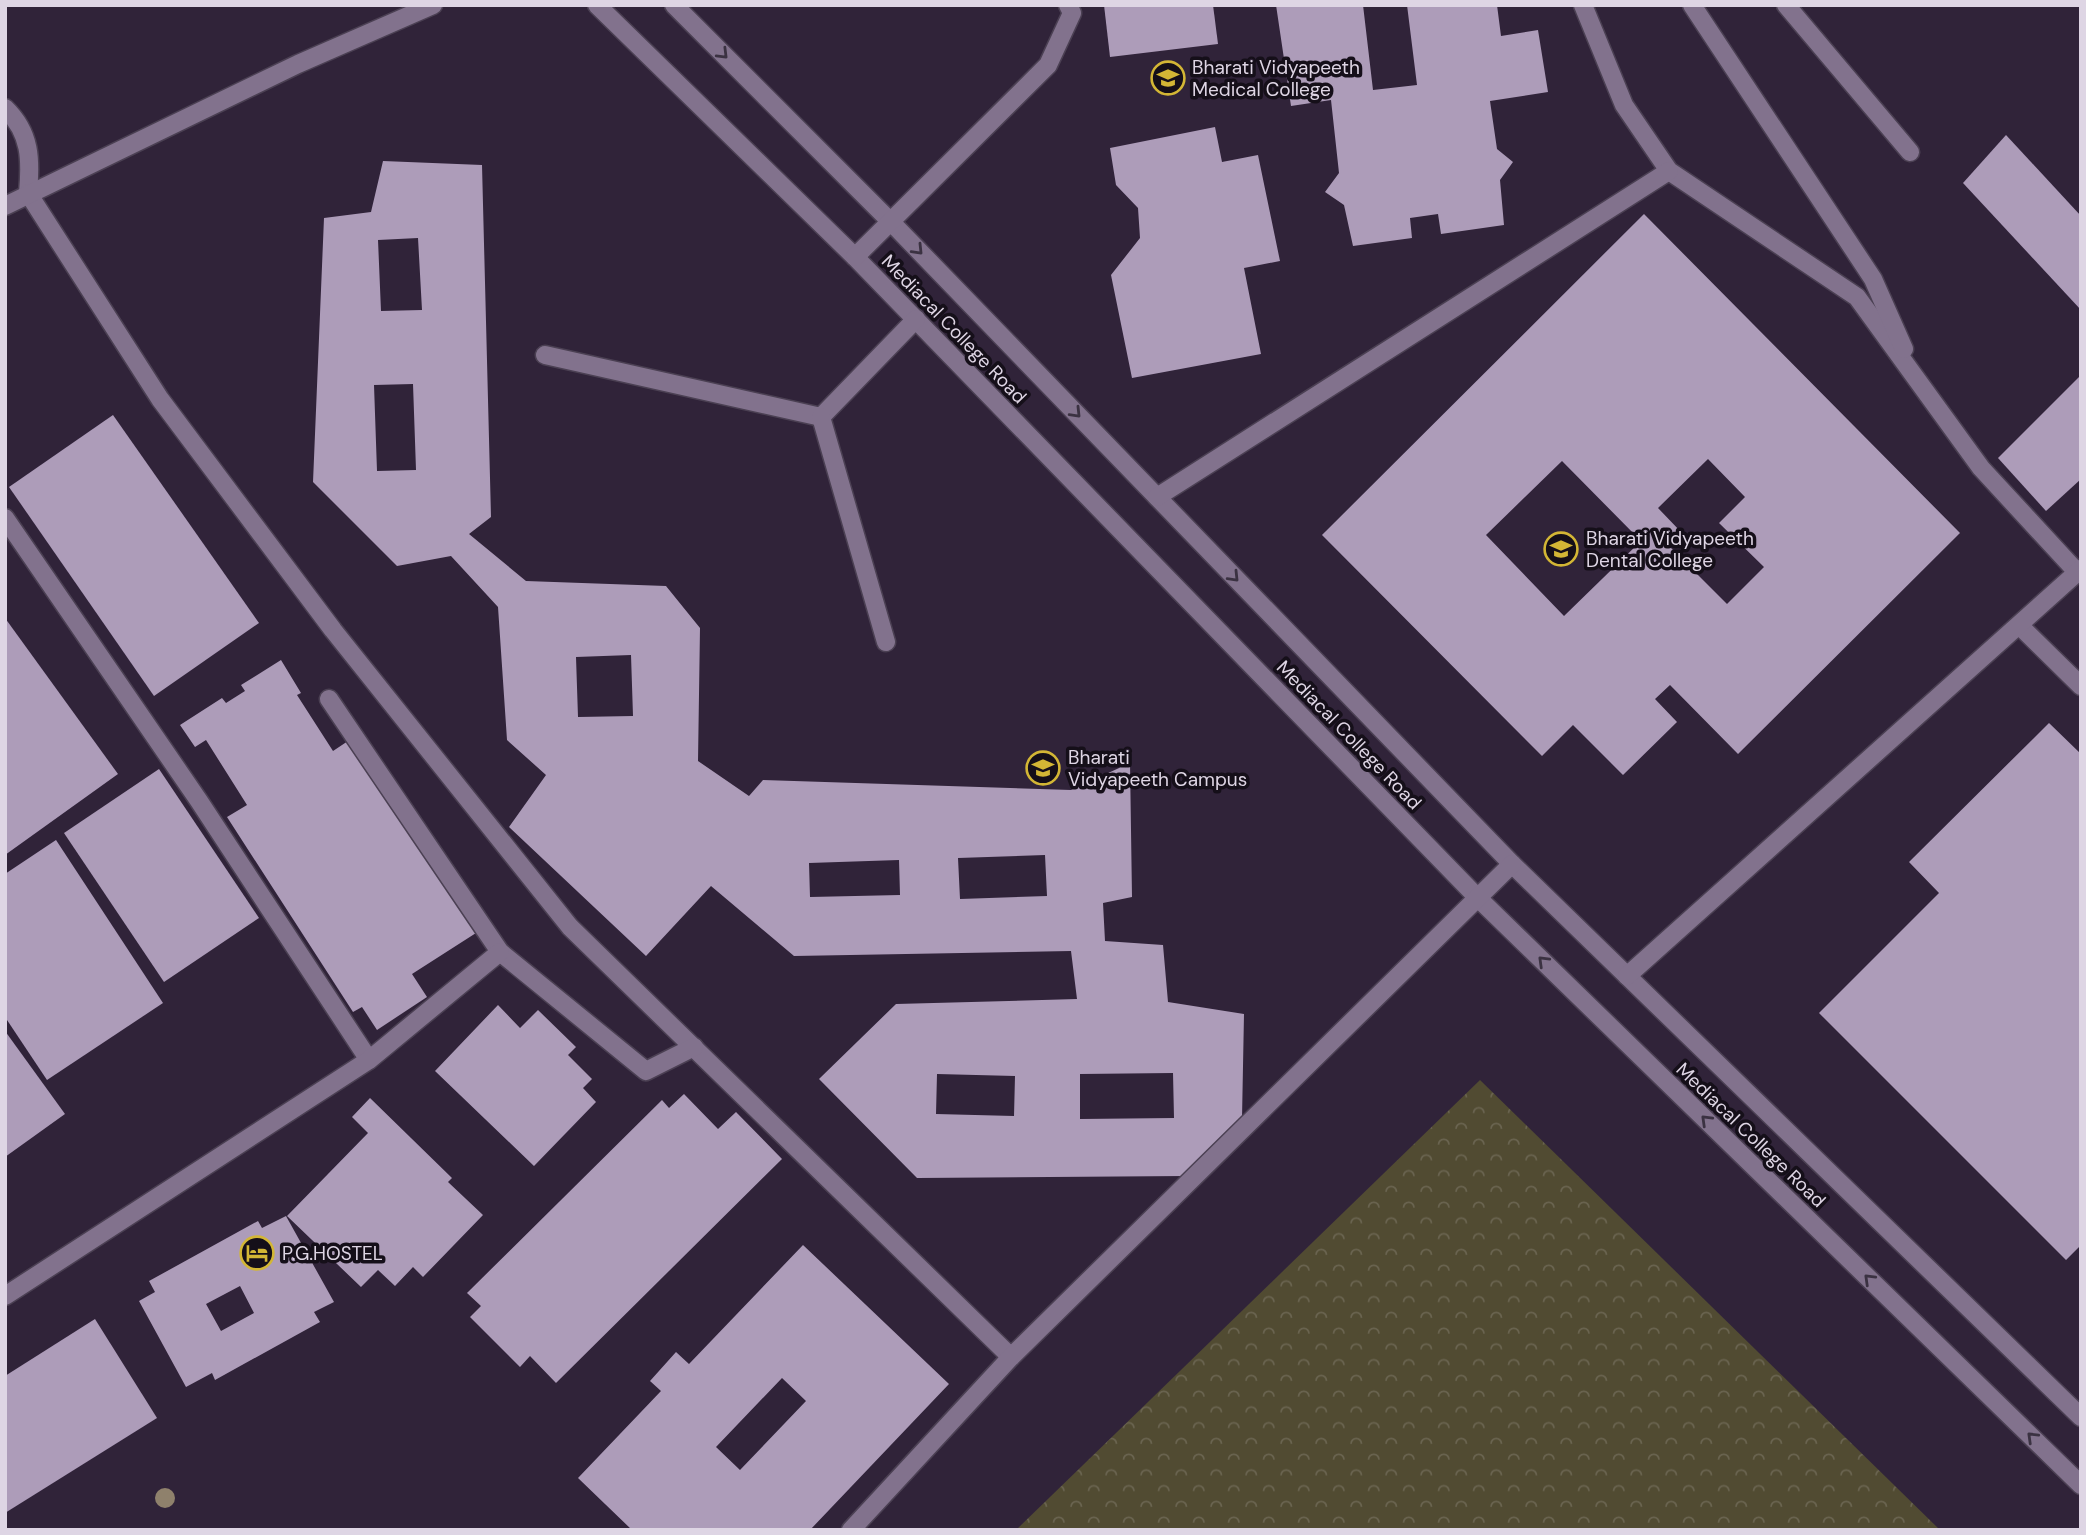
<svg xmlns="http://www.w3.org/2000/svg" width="2086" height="1535" viewBox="0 0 2086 1535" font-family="'DM Sans',sans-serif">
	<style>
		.park { fill: url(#park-crowns) }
		.building { fill: #ad9cb9; fill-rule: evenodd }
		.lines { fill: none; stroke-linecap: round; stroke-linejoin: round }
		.lane-casing { stroke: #4b4053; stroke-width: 21 }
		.lane { stroke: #82728d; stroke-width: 18 }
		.tree { fill: #8f816c }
		.oneway { stroke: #3b3242 }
		.labels { text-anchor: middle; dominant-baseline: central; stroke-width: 7; stroke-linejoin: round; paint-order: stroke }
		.poi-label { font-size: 19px; fill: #ded5e4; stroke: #150f19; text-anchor: start }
		.street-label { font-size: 19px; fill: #ded5e4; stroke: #150f19 }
	</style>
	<defs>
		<pattern id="park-crowns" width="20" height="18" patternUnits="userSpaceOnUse" patternTransform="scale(1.75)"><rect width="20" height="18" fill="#514b32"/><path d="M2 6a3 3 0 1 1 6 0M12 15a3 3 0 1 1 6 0" fill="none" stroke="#6a6450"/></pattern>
	</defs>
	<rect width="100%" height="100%" fill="#302339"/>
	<!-- park -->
	<polygon class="park" points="1480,1080 1940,1530 1016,1530"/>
	<!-- building -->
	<g class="building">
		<polygon points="1104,5 1213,5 1218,44 1110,57"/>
		<polygon points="1276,5 1363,5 1373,90 1417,85 1407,5 1497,5 1501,36 1538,30 1548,92 1490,101 1497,149 1513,162 1500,180 1504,225 1441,234 1438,214 1410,218 1412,238 1353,246 1344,205 1325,192 1339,173 1331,100 1291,106"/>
		<polygon points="1215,127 1222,162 1258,155 1280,261 1244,268 1261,354 1132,378 1111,275 1140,238 1138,208 1116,185 1110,148"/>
		<polygon points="2006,135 2081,216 2081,310 1963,183"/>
		<path d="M 383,161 L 482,165 L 491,517 L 469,534 L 526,581 L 666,586 L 700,628 L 698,761 L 749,796 L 763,780 L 1071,790 L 1130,763 L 1132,897 L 1103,903 L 1105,941 L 1163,945 L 1168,1002 L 1244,1014 L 1242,1119 L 1186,1176 L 917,1178 L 819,1079 L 896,1004 L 1077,999 L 1071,951 L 794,956 L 711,886 L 646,956 L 509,827 L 546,775 L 507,740 L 498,607 L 451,556 L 397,566 L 313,482 L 324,218 L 371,212 ZM 418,238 L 422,310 L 381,311 L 378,240 ZM 413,384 L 416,470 L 377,471 L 374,385 ZM 631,655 L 633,716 L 578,717 L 576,657 ZM 1045,855 L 1047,896 L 960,899 L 958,858 ZM 899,860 L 900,895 L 810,897 L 809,863 ZM 1173,1073 L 1174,1118 L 1080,1119 L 1080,1074 ZM 937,1074 L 1015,1076 L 1014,1116 L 936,1114 Z"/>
		<path d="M 1644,214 L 1960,533 L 1738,754 L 1670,685 L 1655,699 L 1677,722 L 1623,775 L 1573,725 L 1542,756 L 1322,535 ZM 1708,459 L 1745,497 L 1719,523 L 1764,567 L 1727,604 L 1669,546 L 1682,533 L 1658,508 ZM 1562,461 L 1641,541 L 1564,616 L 1486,535 Z"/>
		<polygon points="2081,375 2081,479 2046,511 1998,458"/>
		<polygon points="113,415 259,623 154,696 9,487"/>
		<polygon points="5,618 118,774 5,855"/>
		<polygon points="281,660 301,693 297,695 333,751 351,739 476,933 412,974 427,997 377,1030 362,1007 353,1012 227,817 247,805 206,740 195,747 180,725 222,698 226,703 245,691 241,685"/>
		<polygon points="2049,723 2081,754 2081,1245 2066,1260 1819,1013 1939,893 1909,862"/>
		<polygon points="159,769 259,918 164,982 64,833"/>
		<polygon points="56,840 163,1003 47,1080 5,1017 5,874"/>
		<polygon points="498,1005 520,1028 538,1010 576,1047 568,1055 592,1079 583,1088 596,1102 534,1166 435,1071"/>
		<polygon points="5,1031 65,1114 5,1157"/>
		<polygon points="684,1094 718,1129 736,1112 782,1159 556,1383 530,1356 520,1367 470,1317 481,1306 467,1293 662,1100 669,1108"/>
		<polygon points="370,1098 452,1178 448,1182 483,1215 423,1277 413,1267 395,1286 378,1270 361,1287 287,1216 368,1133 352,1117"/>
		<path d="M 286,1216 L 334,1302 L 314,1312 L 320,1322 L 215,1380 L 212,1373 L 186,1387 L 139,1301 L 155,1292 L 149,1281 L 258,1221 L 262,1228 ZM 240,1286 L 254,1313 L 221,1331 L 206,1304 Z"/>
		<path d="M 803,1245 L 949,1384 L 810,1530 L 632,1530 L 578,1478 L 661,1391 L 650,1381 L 676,1352 L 689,1364 ZM 782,1378 L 806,1401 L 740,1470 L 716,1447 Z"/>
		<polygon points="95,1319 157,1418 5,1513 5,1376"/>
	</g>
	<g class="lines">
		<defs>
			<g id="lane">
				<polyline points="597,5 855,257 1477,897 2081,1485"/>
				<polyline points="674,5 892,223 1512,864 2081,1417"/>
				<polyline points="1583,5 1624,105 1669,171 1857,297 1981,468 2077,572"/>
				<polyline points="1692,5 1873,279 1904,349"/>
				<polyline points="1786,5 1910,152"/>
				<path d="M 5,108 C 31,133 31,160 28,193"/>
				<polyline points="28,193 160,399 333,630 570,927 1011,1357"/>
				<polyline points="5,206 298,64 433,5"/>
				<polyline points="855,257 1048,65 1072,13 1068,5"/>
				<polyline points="545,355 821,417 916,319"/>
				<polyline points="821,417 886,642"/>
				<polyline points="1157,497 1669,171"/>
				<polyline points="5,518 199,801 369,1060"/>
				<polyline points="2020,626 2081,686"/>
				<polyline points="329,699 500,952 646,1071 694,1047"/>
				<polyline points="1627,976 2081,569"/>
				<polyline points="5,1296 369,1060 500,952"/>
				<polyline points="851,1530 1011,1357 1512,864"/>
			</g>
		</defs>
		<!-- lane casing -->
		<use href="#lane" class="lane-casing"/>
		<!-- lane -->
		<use href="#lane" class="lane"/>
	</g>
	<!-- trees -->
	<circle class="tree" cx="165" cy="1498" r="10"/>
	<!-- one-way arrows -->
	<defs><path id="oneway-chevron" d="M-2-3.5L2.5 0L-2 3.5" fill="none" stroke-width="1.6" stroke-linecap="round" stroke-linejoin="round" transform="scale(1.75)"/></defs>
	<g class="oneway">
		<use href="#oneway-chevron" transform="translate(723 54) rotate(45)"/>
		<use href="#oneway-chevron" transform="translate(918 250) rotate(46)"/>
		<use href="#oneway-chevron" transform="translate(1076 413) rotate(46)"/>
		<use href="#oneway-chevron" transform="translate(1234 577) rotate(46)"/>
		<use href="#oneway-chevron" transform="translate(1543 961) rotate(-136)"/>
		<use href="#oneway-chevron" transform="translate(1706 1120) rotate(-136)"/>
		<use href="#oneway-chevron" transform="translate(1869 1279) rotate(-136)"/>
		<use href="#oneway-chevron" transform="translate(2032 1437) rotate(-136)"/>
	</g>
	<!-- icons -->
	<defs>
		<symbol id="university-ring" viewBox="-11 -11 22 22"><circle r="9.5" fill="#150f19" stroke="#d3b635" stroke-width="1.5"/><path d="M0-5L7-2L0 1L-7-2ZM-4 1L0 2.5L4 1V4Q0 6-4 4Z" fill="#d3b635"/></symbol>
		<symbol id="hotel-ring" viewBox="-11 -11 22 22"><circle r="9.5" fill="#150f19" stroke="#d3b635" stroke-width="1.5"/><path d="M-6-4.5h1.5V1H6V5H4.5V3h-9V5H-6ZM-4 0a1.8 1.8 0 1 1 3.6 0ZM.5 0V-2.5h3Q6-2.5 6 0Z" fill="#d3b635"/></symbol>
	</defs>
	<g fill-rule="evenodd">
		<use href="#university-ring" x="1149" y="59" width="38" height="38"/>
		<use href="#university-ring" x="1542" y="530" width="38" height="38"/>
		<use href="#university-ring" x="1024" y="749" width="38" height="38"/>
		<use href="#hotel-ring" x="238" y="1234" width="38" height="38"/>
	</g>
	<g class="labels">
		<!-- poi labels -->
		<g class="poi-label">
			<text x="1192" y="67">Bharati Vidyapeeth<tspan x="1192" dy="22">Medical College</tspan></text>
			<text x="1586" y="538">Bharati Vidyapeeth<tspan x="1586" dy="22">Dental College</tspan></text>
			<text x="1068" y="757">Bharati<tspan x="1068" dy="22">Vidyapeeth Campus</tspan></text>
			<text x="282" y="1253">P.G.HOSTEL</text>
		</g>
		<!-- street labels -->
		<g class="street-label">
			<text transform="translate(954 329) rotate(46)">Mediacal College Road</text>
			<text transform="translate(1349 735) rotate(46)">Mediacal College Road</text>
			<text transform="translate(1751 1135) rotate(44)">Mediacal College Road</text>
		</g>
	</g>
	<!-- border -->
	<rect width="2086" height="1535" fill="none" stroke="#ded5e4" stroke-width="14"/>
</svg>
